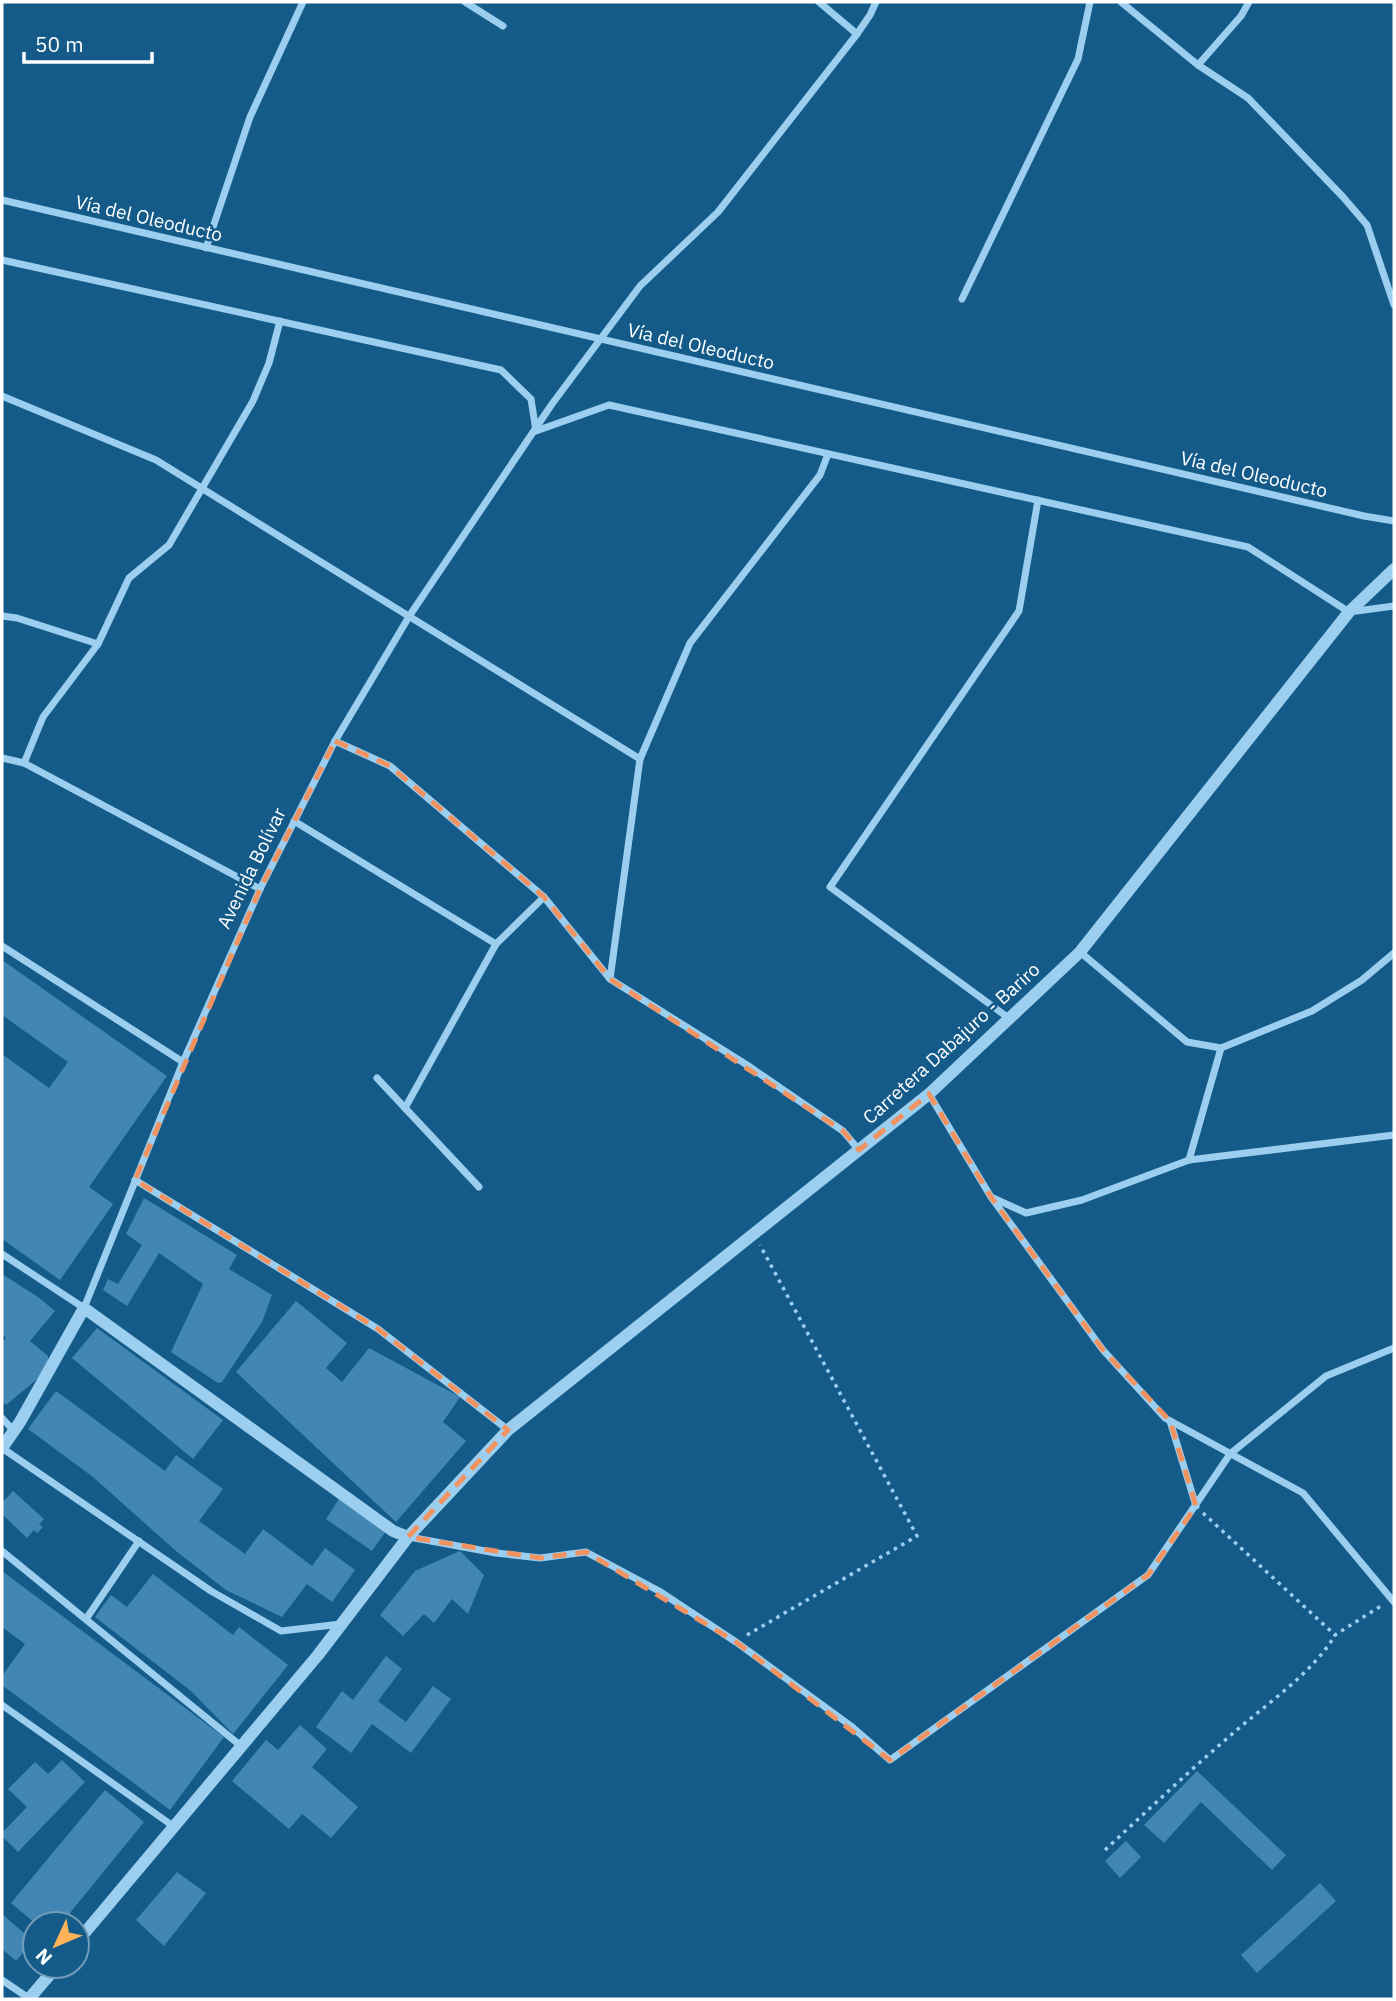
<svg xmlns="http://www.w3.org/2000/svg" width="1396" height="2001" viewBox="0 0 1396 2001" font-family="'IBM Plex Sans',sans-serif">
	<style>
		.building { fill: #4287b4 }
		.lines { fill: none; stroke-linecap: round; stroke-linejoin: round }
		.path { stroke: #9ccfef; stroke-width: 3.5; stroke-dasharray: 3.5 5; stroke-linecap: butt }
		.minor { stroke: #9ccfef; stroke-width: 7 }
		.tertiary { stroke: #9ccfef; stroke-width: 12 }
		.marked { fill: none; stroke: #f09361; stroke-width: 5; stroke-dasharray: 14 9; stroke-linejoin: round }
		.labels { text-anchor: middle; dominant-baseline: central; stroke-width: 5; stroke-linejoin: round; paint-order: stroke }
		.street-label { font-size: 19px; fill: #fff; stroke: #155b89 }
	</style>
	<rect width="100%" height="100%" fill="#155b89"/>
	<!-- building -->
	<g class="building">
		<polygon points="2,960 167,1076 89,1187 113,1204 60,1280 2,1239 2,1054 49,1088 68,1062 2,1015"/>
		<polygon points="144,1198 237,1255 229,1269 272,1295 262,1322 222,1382 218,1383 171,1352 203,1284 159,1253 127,1306 103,1290 108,1279 118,1284 142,1245 126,1234"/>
		<polygon points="2,1274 38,1297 55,1311 30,1341 48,1356 48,1370 6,1405 2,1401 2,1343 6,1338 2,1334"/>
		<polygon points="296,1301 347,1343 326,1368 342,1382 369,1348 460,1397 443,1422 466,1441 396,1522 236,1372"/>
		<polygon points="97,1328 223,1420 193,1459 72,1358"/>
		<polygon points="56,1391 165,1471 176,1455 223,1489 199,1521 245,1554 263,1529 312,1566 325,1548 355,1570 332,1602 307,1584 282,1617 226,1590 176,1551 93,1477 28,1429"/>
		<polygon points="13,1491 44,1519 39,1524 43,1527 37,1533 34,1530 27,1538 2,1514 2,1503"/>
		<polygon points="339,1499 386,1531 372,1551 326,1519"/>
		<polygon points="460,1551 484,1575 468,1614 452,1599 434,1623 424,1614 403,1636 380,1615 415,1571"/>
		<polygon points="2,1571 224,1737 170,1810 2,1685 2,1676 25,1644 2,1627"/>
		<polygon points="153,1574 233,1635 239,1627 288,1665 233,1734 191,1691 95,1617 111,1595 127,1607"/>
		<polygon points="386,1656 402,1669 378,1701 406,1722 433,1686 451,1699 411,1753 372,1724 351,1753 316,1727 342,1691 353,1700"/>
		<polygon points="300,1725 327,1749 312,1767 358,1807 331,1838 302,1814 289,1829 232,1781 266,1740 278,1750"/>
		<polygon points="62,1760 85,1782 18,1852 2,1836 2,1833 27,1807 8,1789 35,1762 48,1774"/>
		<polygon points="1197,1771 1286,1855 1272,1870 1201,1802 1164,1843 1144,1825"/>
		<polygon points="105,1790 144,1822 61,1924 36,1924 11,1903"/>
		<polygon points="1126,1841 1141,1857 1120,1878 1105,1861"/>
		<polygon points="177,1872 206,1893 164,1946 136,1920"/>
		<polygon points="1320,1883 1336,1901 1257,1973 1241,1955"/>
		<polygon points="2,1914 33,1941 16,1961 2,1949"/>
	</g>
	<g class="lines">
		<!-- path -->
		<g class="path">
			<polyline points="1203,1513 1335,1635 1384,1604"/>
			<polyline points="747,1635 917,1536 760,1245"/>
			<path d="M 1105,1850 C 1147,1811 1188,1772 1231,1735 C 1265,1705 1313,1673 1335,1635"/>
		</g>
		<!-- minor -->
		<g class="minor">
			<polyline points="465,2 503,26"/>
			<polyline points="819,2 857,34"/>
			<polyline points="1121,2 1198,65 1248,98 1343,197 1367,225 1394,305"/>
			<polyline points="1198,65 1241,16 1249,2"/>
			<polyline points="2,200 1364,516 1394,521"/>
			<polyline points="206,248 250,117 303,2"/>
			<polyline points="2,260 501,370 531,399 536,431 609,405 1248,547 1349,612 1394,606"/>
			<polyline points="962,299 1078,59 1090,2"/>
			<polyline points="2,396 156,460 640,759"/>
			<polyline points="828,454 820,475 690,643 640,759 610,979 747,1065 843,1131 859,1150"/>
			<polyline points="2,616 17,618 98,644"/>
			<polyline points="335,741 390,766 544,897 610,979"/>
			<polyline points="2,758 24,763 260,889"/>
			<polyline points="24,763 43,717 98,644 129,578 169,545 253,401 269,363 280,321"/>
			<polyline points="294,821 496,944"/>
			<polyline points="2,946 183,1062"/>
			<polyline points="1080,952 1187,1042 1221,1048 1312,1011 1362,980 1394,953"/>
			<polyline points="1010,1019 830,887 1019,611 1038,500"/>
			<polyline points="377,1078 405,1108 496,944 544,897"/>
			<polyline points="929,1094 991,1197 1103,1350 1165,1418 1303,1493 1394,1602"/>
			<polyline points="405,1108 479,1187"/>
			<polyline points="1189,1160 1394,1135"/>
			<polyline points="135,1180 378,1329 508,1430"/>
			<polyline points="993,1198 1026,1213 1082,1200 1189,1160 1221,1048"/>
			<polyline points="2,1254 84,1308 183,1062 260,889 335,741 410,615 552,404 640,286 718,212 857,34 870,15 876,2"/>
			<polyline points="2,1418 14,1431"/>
			<polyline points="1170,1421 1196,1506"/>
			<polyline points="2,1448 211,1591 281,1631 341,1624"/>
			<polyline points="409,1537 496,1553 540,1558 586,1552 659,1591 736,1642 851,1726 890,1760 1148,1575 1230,1454 1326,1376 1394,1348"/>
			<polyline points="2,1551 241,1746"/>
			<polyline points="86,1619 139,1541"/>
			<polyline points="2,1705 173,1826"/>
			<polyline points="2,1980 30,1999"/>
		</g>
		<!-- tertiary -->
		<g class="tertiary">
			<polyline points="2,1448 20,1422 84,1308 393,1531 408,1537"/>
			<polyline points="77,1942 318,1655 408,1537 508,1430 929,1094 1080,952 1349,612 1394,569"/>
			<polyline points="29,1999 57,1966"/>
		</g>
	</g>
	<!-- marked area -->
	<path class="marked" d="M 335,741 L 390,766 L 544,897 L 610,979 L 843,1131 L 859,1150 L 929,1094 L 991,1197 L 1103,1350 L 1170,1421 L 1196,1506 L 1148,1575 L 890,1760 L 736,1642 L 586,1552 L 540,1558 L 408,1537 L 508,1430 L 378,1329 L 135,1180 L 260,889 Z"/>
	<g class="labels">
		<!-- street labels -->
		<g class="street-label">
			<text transform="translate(149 218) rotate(13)">Vía del Oleoducto</text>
			<text transform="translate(701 346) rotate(13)">Vía del Oleoducto</text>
			<text transform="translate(1254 474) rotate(13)">Vía del Oleoducto</text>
			<text transform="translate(251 868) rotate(-64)">Avenida Bolívar</text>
			<text transform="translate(951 1043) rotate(-42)">Carretera Dabajuro - Bariro</text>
		</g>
	</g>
	<!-- border -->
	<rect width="1396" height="2001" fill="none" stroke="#ffffff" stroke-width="7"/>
	<!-- north arrow -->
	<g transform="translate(56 1945) rotate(226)"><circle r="33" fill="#155b89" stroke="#739db8" stroke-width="2"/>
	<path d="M0-5L12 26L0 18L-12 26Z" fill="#ffb45a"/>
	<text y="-10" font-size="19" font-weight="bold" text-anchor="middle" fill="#ffffff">N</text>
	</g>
	<!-- scale -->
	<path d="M24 52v10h128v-10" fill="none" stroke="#ffffff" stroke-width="3.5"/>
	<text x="35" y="52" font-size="21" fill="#ffffff" stroke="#155b89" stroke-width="5" paint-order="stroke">50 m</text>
</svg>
